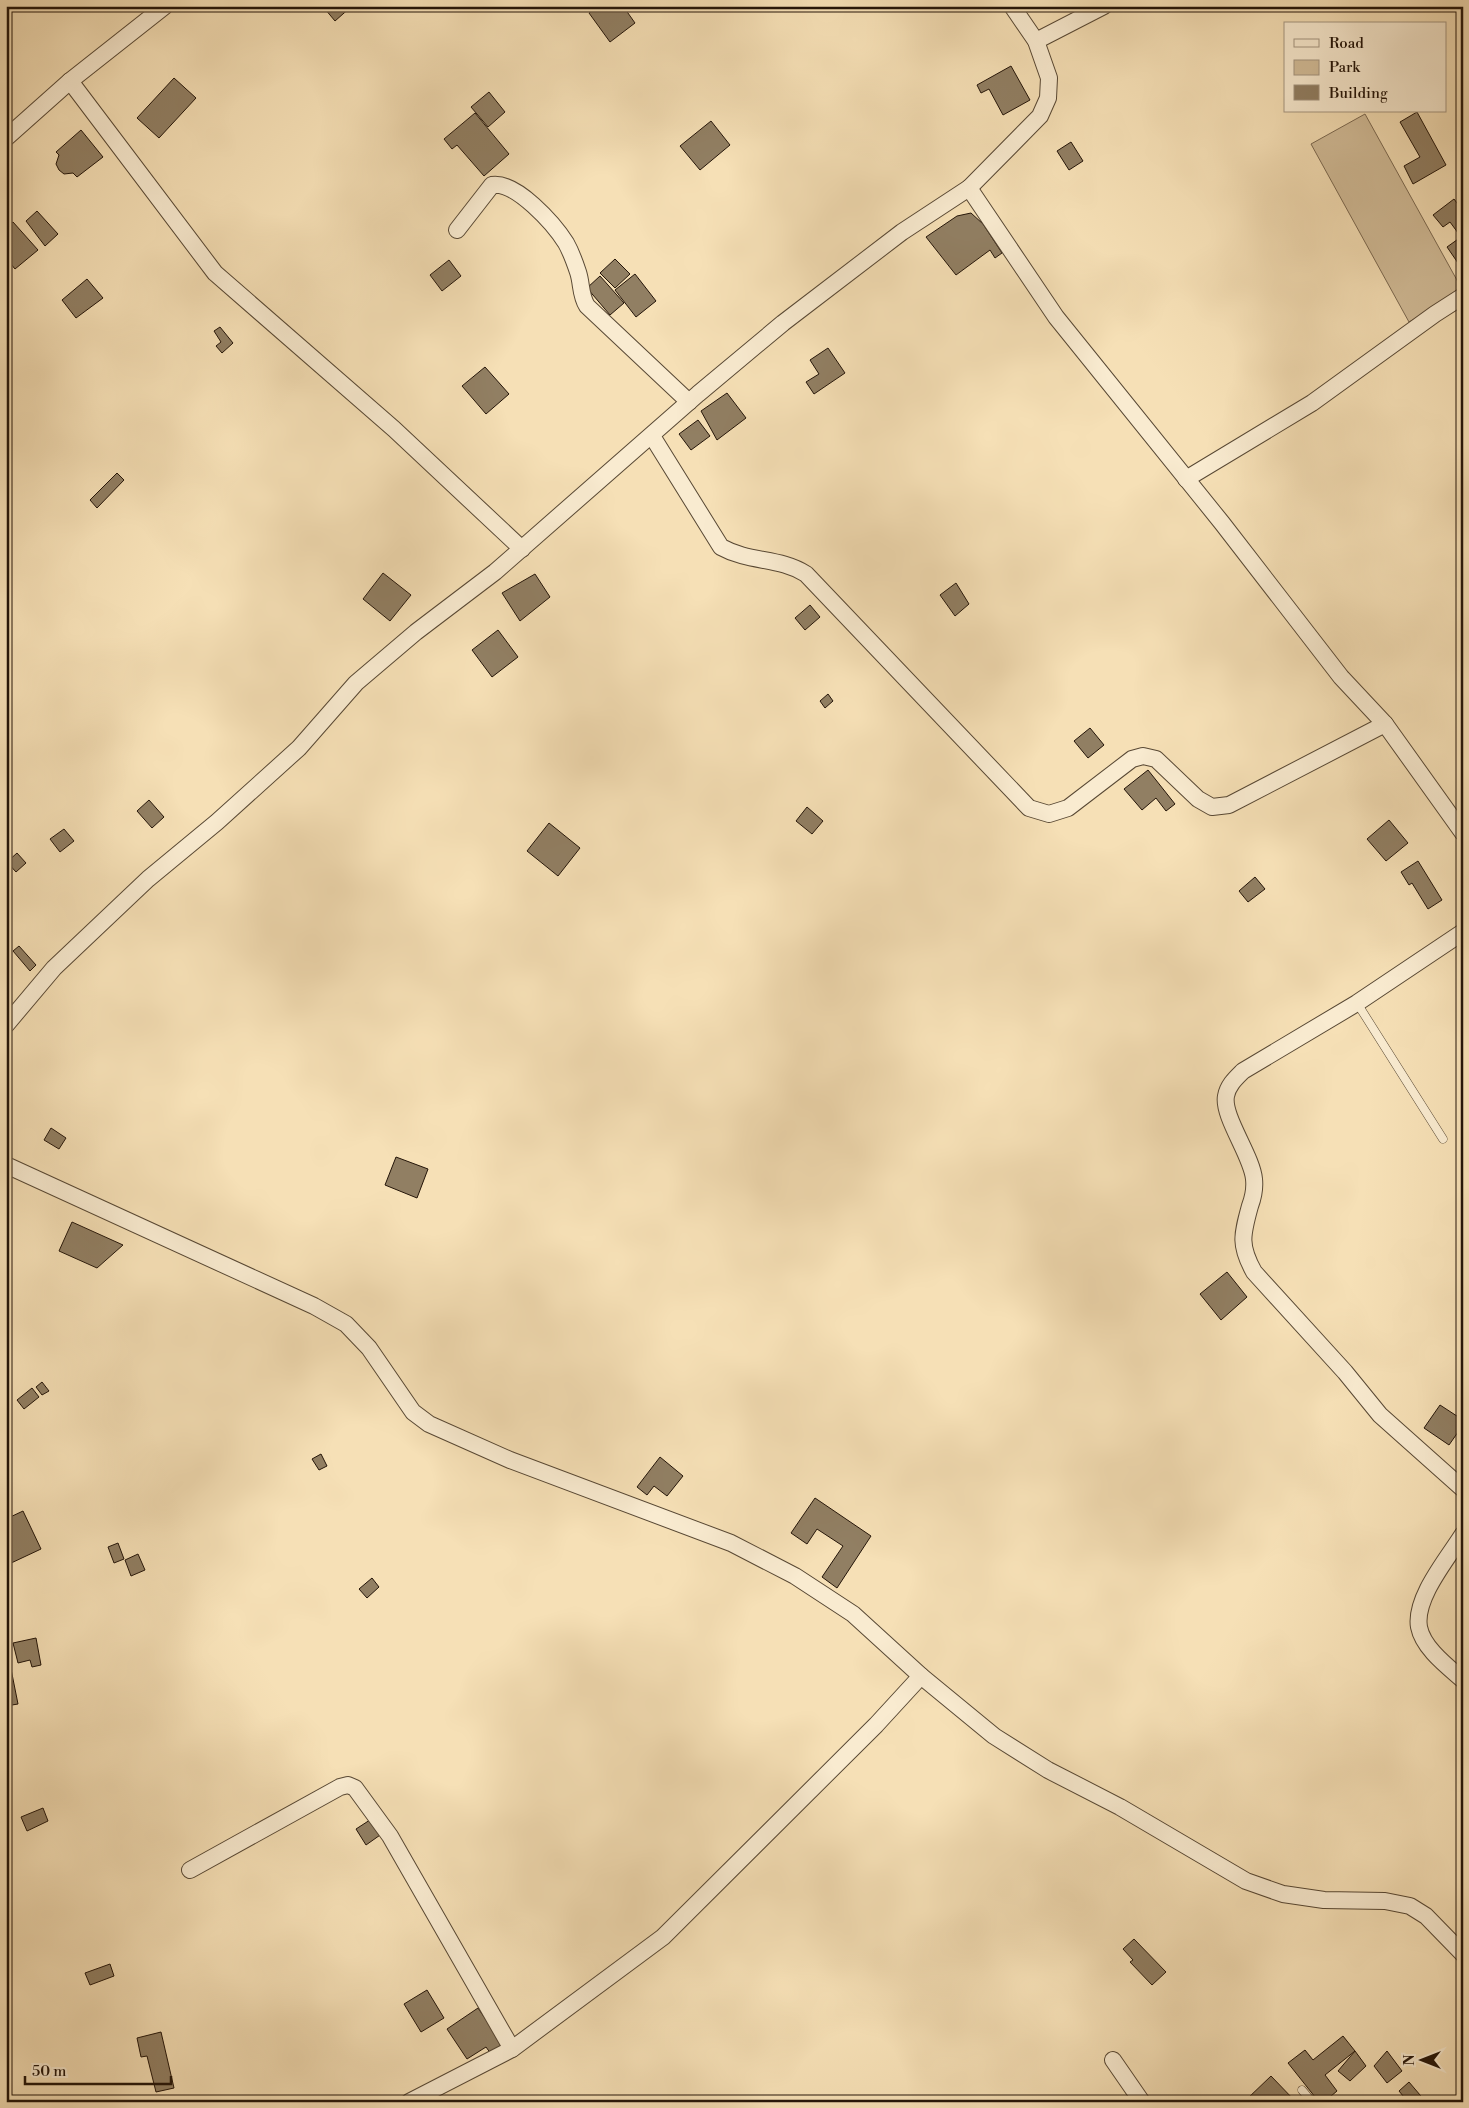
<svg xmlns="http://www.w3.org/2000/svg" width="1469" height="2108" viewBox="0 0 1469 2108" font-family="'Libre Bodoni',serif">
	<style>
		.green { fill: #d2bd99; stroke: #7b6951 }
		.building { fill: #917f63; stroke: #241509 }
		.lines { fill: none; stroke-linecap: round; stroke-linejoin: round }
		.service-casing { stroke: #584834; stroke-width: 9 }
		.minor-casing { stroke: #584834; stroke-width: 18 }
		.service { stroke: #f9ebd0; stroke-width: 8 }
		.minor { stroke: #f9ebd0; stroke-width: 16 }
	</style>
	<rect width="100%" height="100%" fill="#f6e0b6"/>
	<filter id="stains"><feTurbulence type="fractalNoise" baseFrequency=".004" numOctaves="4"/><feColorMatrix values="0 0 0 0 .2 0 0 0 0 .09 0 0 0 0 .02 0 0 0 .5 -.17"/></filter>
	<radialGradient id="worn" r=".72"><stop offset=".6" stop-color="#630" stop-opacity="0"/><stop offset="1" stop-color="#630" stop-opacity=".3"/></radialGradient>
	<!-- green -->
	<polygon class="green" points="1365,114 1463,291 1409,322 1311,144"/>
	<!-- building -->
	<g class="building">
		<polygon points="328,6 352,6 335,21 325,9"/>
		<polygon points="598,6 623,6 635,23 610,42 589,13"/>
		<polygon points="1011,66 1030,100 1003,115 989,89 981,93 977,85"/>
		<polygon points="174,78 196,98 159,138 137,118"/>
		<polygon points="489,92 505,112 488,127 471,107"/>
		<polygon points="1417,112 1446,165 1413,184 1404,166 1420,157 1400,122"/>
		<polygon points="475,113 509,154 484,176 457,145 452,149 444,139"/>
		<polygon points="711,121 730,145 700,170 680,146"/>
		<polygon points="81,130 103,157 77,177 73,173 64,174 59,170 56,164 59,155 56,152"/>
		<polygon points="1071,142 1083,161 1069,170 1057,151"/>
		<polygon points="1454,199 1463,211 1463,259 1458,263 1447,247 1461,237 1450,222 1443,227 1433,215"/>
		<polygon points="37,211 58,234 45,246 26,221"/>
		<polygon points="971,213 983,224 1002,253 995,258 990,250 956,275 926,237 957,216"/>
		<polygon points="13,222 38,250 15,269 6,258 6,227"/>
		<polygon points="615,259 630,274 615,288 600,273"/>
		<polygon points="449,260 461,276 442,291 430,275"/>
		<polygon points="635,274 656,301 636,317 615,290"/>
		<polygon points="600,276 624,303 610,315 587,288"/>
		<polygon points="87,279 103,298 76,318 62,300"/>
		<polygon points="220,327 233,343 222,353 216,346 221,342 214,331"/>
		<polygon points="828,348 845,373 814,394 806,382 819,374 810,360"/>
		<polygon points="485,367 509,394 486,414 462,386"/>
		<polygon points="727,393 746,418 717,440 701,411"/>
		<polygon points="698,420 710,436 691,450 679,434"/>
		<polygon points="117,473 124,480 97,508 90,500"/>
		<polygon points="383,573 411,595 390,621 363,599"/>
		<polygon points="535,574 550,597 520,621 502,593"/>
		<polygon points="956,583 969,604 955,616 940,595"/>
		<polygon points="810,605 820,617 805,630 795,618"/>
		<polygon points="498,630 518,657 492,677 472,650"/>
		<polygon points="828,694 833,701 825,708 820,701"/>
		<polygon points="1090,728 1104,745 1088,758 1074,741"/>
		<polygon points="1148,770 1175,804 1166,811 1156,798 1142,810 1124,789"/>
		<polygon points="149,800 164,817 152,828 137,811"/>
		<polygon points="807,807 823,821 812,834 796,821"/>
		<polygon points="1389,820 1408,843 1386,861 1367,839"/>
		<polygon points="549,823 580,848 558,876 527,851"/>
		<polygon points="64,829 74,841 60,852 50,839"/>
		<polygon points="17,853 26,863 16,872 7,862"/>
		<polygon points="1418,861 1442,900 1428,909 1412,883 1409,885 1401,872"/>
		<polygon points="1255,877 1265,889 1248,902 1239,891"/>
		<polygon points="19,946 36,965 30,971 13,951"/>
		<polygon points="51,1128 66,1138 59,1149 44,1140"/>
		<polygon points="396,1157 428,1169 417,1198 385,1185"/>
		<polygon points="72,1222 123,1245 97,1268 59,1251"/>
		<polygon points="1227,1272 1247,1297 1221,1320 1200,1294"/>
		<polygon points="42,1382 49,1391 42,1395 36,1387"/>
		<polygon points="32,1388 39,1397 24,1409 17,1400"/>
		<polygon points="1440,1405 1463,1420 1463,1425 1449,1445 1424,1428"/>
		<polygon points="321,1454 327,1466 319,1470 312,1459"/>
		<polygon points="660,1457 683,1476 667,1496 654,1486 647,1495 637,1487"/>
		<polygon points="815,1498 871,1536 837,1588 822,1577 843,1546 817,1529 807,1544 791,1533"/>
		<polygon points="23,1511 41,1549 9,1564 6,1557 6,1519"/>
		<polygon points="118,1543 124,1559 114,1563 108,1547"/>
		<polygon points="138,1554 145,1570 131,1576 125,1560"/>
		<polygon points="372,1578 379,1587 367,1598 359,1589"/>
		<polygon points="36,1638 41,1665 32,1667 30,1660 18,1663 13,1643"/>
		<polygon points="11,1669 18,1704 6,1706 6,1670"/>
		<polygon points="43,1808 48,1821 27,1831 21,1817"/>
		<polygon points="373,1818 383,1833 366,1845 356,1829"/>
		<polygon points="1134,1939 1166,1972 1152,1985 1130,1962 1133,1960 1123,1949"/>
		<polygon points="110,1964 114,1976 90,1985 85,1973"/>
		<polygon points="427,1990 444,2018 421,2032 404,2004"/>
		<polygon points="478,2008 504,2046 491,2054 486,2047 467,2059 447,2029"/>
		<polygon points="161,2032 174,2088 156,2092 147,2056 141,2057 137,2038"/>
		<polygon points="1343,2036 1355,2051 1325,2075 1337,2091 1324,2102 1319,2102 1288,2063 1305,2050 1313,2060"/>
		<polygon points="1355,2051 1366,2066 1350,2081 1338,2071"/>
		<polygon points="1387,2051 1402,2071 1387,2083 1374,2066"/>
		<polygon points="1271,2076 1296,2102 1249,2102 1247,2099"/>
		<polygon points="1409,2082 1426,2102 1408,2102 1399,2091"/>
	</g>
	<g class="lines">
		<defs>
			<g id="service">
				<polyline points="1357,1003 1443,1139"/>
				<polyline points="1302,2090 1312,2102"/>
			</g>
			<g id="minor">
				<polyline points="1036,41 1104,6"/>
				<polyline points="70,81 215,273 394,429 522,549"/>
				<polyline points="6,138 70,81 165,6"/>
				<polyline points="969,188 1056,317 1222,523 1341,677 1385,724 1463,833"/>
				<path d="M 457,230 L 492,185 C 516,181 554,224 566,243 C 571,252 575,263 578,272 C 582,284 580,295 587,306 L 689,402"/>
				<path d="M 652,436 L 721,547 C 750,563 779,557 806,574 L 1029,808 L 1049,814 L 1068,808 L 1132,759 L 1143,756 L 1156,759 L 1198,799 L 1212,807 L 1229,805 L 1385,724"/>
				<polyline points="1186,479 1312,403 1435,314 1463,296"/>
				<path d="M 1463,932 L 1357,1003 L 1243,1071 C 1236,1078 1228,1085 1226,1096 C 1222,1116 1252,1156 1254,1179 C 1255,1188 1253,1198 1250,1206 C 1242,1235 1239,1245 1254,1272 L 1345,1372 L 1380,1415 L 1463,1489"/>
				<polyline points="6,1025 54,968 148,879 217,822 299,748 356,683 416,632 495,572 698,394 783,323 902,232 969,188 1040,116 1048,98 1049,78 1036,41 1012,6"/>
				<polyline points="6,1165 314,1306 346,1324 369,1348 413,1412 429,1424 510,1460 731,1543 795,1576 853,1614 921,1676 994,1736 1048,1770 1120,1807 1246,1881 1283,1894 1324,1900 1385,1901 1410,1906 1426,1916 1463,1954"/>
				<path d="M 1463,1534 C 1448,1558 1414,1598 1419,1627 C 1423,1648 1447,1666 1463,1680"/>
				<polyline points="190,1870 340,1787 348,1785 355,1788 390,1836 512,2049"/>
				<polyline points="1113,2060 1142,2102"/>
				<polyline points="409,2102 512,2049 663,1937 876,1725 921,1676"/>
			</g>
		</defs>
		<!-- service casing -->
		<use href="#service" class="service-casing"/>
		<!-- minor casing -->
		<use href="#minor" class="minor-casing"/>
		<!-- service -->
		<use href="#service" class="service"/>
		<!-- minor -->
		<use href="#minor" class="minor"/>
	</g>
	<!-- margin -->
	<rect width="1469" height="2108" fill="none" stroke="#f6e0b6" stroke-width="25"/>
	<rect x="8" y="8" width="1454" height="2093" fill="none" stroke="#241509" stroke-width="2.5"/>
	<rect x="12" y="12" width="1444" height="2083" fill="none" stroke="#241509"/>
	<!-- legend -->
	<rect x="1284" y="22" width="162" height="90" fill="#f9ebd0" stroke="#a49580"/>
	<rect x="1294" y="39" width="25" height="8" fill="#f9ebd0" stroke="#a49580"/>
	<text x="1329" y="48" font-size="15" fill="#241509">Road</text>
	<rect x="1294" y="60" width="25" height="15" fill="#d2bd99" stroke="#a49580"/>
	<text x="1329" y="72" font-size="15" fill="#241509">Park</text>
	<rect x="1294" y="85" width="25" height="15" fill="#917f63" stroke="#a49580"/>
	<text x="1329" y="98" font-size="15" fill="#241509">Building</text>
	<!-- north arrow -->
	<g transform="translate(1422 2060) rotate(270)" stroke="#f9ebd0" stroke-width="4" paint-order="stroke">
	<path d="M0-4L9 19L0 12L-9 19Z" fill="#241509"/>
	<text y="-8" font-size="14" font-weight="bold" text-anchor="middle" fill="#241509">N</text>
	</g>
	<!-- scale -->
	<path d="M25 2076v8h146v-8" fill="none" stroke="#241509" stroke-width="2.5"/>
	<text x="32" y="2076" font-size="15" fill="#241509" stroke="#f9ebd0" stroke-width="4" paint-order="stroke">50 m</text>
	<rect width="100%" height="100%" filter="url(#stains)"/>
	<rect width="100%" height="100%" fill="url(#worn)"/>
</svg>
